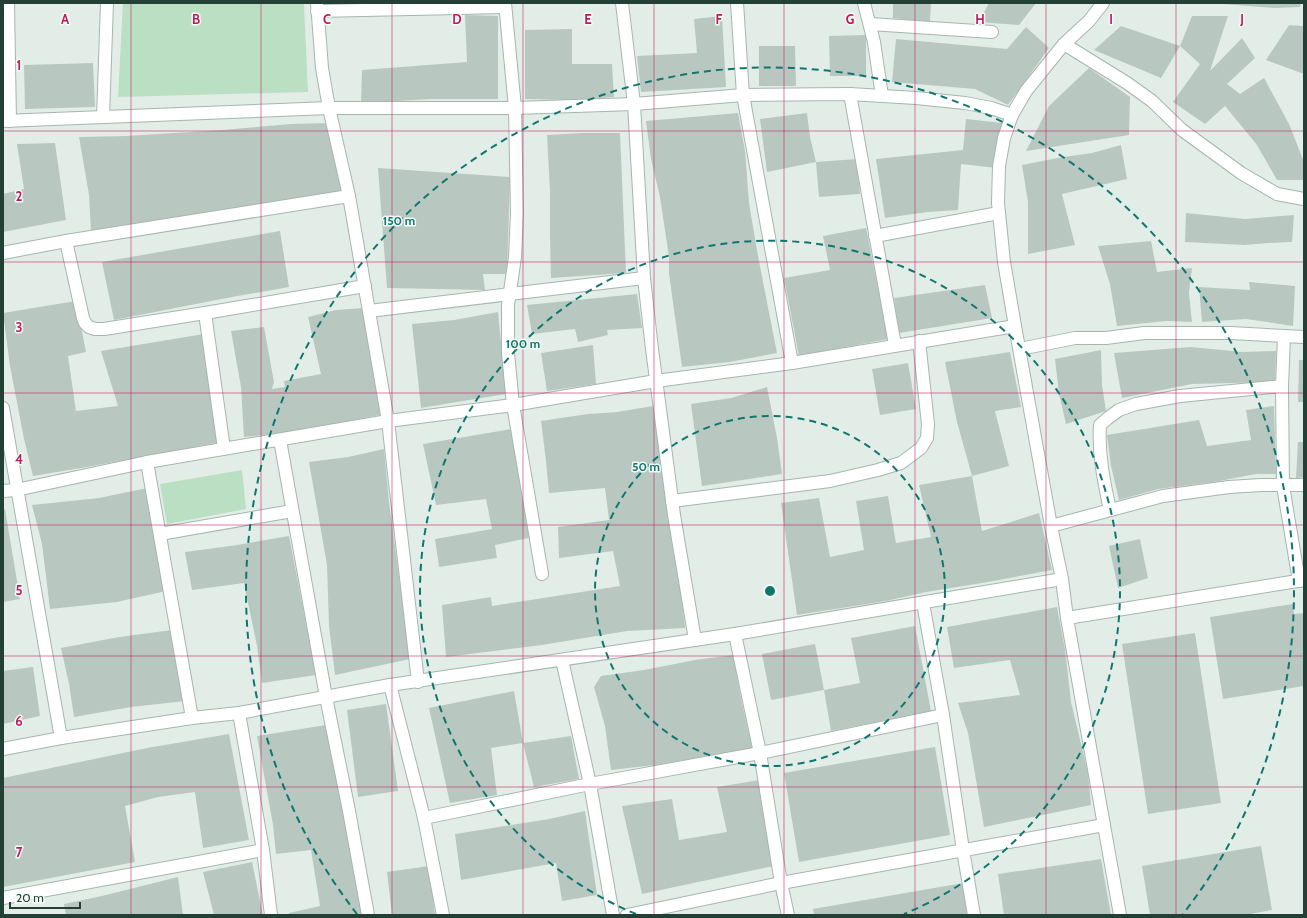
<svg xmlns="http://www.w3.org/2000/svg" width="1307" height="918" viewBox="0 0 1307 918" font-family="Cabin,sans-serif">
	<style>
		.green { fill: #bbdfc3 }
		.building { fill: #b8c8c1 }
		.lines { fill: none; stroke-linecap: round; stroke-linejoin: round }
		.minor-casing { stroke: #a5b6af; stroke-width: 14 }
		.minor { stroke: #fff; stroke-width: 12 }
		.grid { fill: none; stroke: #c2185b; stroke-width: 1; stroke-opacity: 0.55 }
		.ring { fill: none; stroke: #0f766e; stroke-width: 2; stroke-dasharray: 7 5 }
		.grid-label { font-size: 13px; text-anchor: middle; font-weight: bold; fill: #c2185b; stroke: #f4faf6; stroke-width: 3; stroke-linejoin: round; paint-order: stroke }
		.centre { fill: #0f766e; stroke: #f4faf6; stroke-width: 2 }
		.ring-label { font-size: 12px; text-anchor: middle; font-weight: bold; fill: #0f766e; stroke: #f4faf6; stroke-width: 3; stroke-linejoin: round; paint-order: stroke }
	</style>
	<rect width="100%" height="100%" fill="#e3ede8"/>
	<!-- green -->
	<g class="green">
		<polygon points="123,3 304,3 308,92 118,97"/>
		<polygon points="242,470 246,509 167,524 160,484"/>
	</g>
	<!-- building -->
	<g class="building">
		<polygon points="893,3 931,3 930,22 893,18"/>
		<polygon points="989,3 1036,3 1019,25 979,22"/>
		<polygon points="1223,3 1301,3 1300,7 1275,8 1235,5 1223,4"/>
		<polygon points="465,15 498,16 498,99 432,99 361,103 362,70 467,62"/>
		<polygon points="722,16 726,87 641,92 637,56 697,53 694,19"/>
		<polygon points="1192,16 1228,16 1210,71 1242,38 1255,58 1227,84 1240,94 1264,78 1289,124 1304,162 1304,180 1277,180 1257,145 1225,106 1205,124 1173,102 1200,64 1180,46"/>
		<polygon points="1289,25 1304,26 1304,74 1266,60"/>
		<polygon points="1121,26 1180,46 1161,78 1094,50"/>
		<polygon points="1026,27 1049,48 1008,105 975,89 892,82 896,39 1007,49"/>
		<polygon points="572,29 572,64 612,64 614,97 574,100 525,99 525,30"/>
		<polygon points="866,35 866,76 830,76 829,36"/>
		<polygon points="759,46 795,46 796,86 759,86"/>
		<polygon points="93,63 95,107 25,109 24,65"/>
		<polygon points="1089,68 1130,97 1129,135 1026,151 1049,106"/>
		<polygon points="738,113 745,151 749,203 758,256 777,353 730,362 682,367 669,274 669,257 660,197 651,159 646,121"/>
		<polygon points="807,113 810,137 816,162 767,172 760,119"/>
		<polygon points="966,119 1002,123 997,168 961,164 958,210 928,212 885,218 876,159 963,150"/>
		<polygon points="329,123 346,193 260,206 212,212 138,223 91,232 89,195 79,137 126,136 223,130 291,124"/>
		<polygon points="583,133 620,133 626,273 551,278 550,236 550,192 547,135"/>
		<polygon points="55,143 66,220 3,232 3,194 24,189 17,144"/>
		<polygon points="1121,145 1127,179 1062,194 1075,245 1028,254 1028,202 1022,165 1063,157 1092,153"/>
		<polygon points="857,159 860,194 819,197 816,162"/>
		<polygon points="378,168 510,177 507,274 483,274 485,290 387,288"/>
		<polygon points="1186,213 1245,219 1294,215 1292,242 1269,243 1244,245 1185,242"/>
		<polygon points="866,228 888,339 799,356 784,278 830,270 823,236"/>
		<polygon points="280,231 289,287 232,297 114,320 102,262"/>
		<polygon points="1151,241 1157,272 1192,268 1189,293 1192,322 1166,321 1117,326 1110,284 1098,246"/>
		<polygon points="1249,282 1295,286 1293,326 1246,319 1202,322 1199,287 1250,290"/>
		<polygon points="985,285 992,318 899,333 894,298"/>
		<polygon points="637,294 642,328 607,330 608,335 578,342 575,329 532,334 527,305"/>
		<polygon points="76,301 86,352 68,356 76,411 118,406 101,351 204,334 221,442 87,467 33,476 24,439 10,366 3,313"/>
		<polygon points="363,308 374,367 380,415 292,432 244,437 241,387 231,331 264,327 274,382 272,389 285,387 284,381 321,374 308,317 336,310"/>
		<polygon points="498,312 506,394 421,408 412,324 454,320"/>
		<polygon points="593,345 596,384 547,391 541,353"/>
		<polygon points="1191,347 1242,352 1276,351 1275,382 1192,384 1122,398 1114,353"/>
		<polygon points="1101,350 1102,385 1106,411 1066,424 1059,394 1055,359"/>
		<polygon points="1010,352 1021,407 995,411 1009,466 972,476 982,531 1039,513 1052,570 988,582 926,592 886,601 797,615 781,503 819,498 830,557 864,550 856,501 888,496 896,543 931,537 919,485 972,476 957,422 945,362"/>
		<polygon points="1299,360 1304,360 1304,402 1298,402"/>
		<polygon points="908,363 916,409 880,415 872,369"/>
		<polygon points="767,387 777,438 782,474 702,486 691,404 731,398"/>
		<polygon points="653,406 664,480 672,545 680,582 685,628 627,631 542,645 446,657 442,605 491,597 492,606 620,586 613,551 559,558 558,527 609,520 605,488 549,493 546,461 541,421 588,414 617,412"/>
		<polygon points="1274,406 1276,474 1256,474 1214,482 1158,489 1119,500 1111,466 1107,435 1199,420 1207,446 1251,440 1246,410"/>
		<polygon points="512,429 529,538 495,545 497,558 439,567 435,539 492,529 486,499 436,505 423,444"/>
		<polygon points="1298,442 1304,442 1304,477 1296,478"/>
		<polygon points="384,449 389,502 410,659 335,675 329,626 327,565 309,462 348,457"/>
		<polygon points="147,488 166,591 117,602 50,609 42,544 32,505 99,498"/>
		<polygon points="5,509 20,599 3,602 3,510"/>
		<polygon points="289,536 316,675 262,683 257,646 244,583 192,590 185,552 237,545"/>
		<polygon points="1140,539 1148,578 1118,588 1109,546"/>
		<polygon points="1293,604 1294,614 1304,613 1304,686 1223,699 1210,617"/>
		<polygon points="1057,607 1065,649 1071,702 1088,773 1091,805 984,827 968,733 958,703 1020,695 1010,660 954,668 947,627"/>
		<polygon points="915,626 931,711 831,731 824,690 860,683 851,638"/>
		<polygon points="172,630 185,701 131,707 74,717 69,684 61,648 119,637"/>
		<polygon points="1195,633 1221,803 1148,814 1122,644"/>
		<polygon points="815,644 824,690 771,700 762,654"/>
		<polygon points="733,655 742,703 752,748 655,765 611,770 605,726 594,687 601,676 644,670 695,660"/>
		<polygon points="33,667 40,716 3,724 3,671"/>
		<polygon points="514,691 523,743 571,736 579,779 534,787 523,743 491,748 497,795 450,803 429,708"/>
		<polygon points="386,704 398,791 358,797 347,710"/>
		<polygon points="326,725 351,845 362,915 289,915 289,913 320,906 311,850 276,854 273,825 257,736"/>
		<polygon points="229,734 249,840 203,848 195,792 158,797 125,806 135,862 3,887 3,778 147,748"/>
		<polygon points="935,747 950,835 799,862 784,773"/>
		<polygon points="760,780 774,866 642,894 622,806 672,799 679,840 727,832 717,787"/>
		<polygon points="585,811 597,895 562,901 556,863 461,880 455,834 549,819"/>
		<polygon points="1261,846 1272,910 1245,915 1150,915 1142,866"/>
		<polygon points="1101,859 1111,915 1004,915 998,874"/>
		<polygon points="252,862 263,915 214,915 203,872"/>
		<polygon points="429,866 435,915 392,915 387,872"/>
		<polygon points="178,877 183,915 66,915 64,904 102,896"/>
		<polygon points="963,883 969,915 814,915 813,909"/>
	</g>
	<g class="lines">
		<defs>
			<g id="minor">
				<polyline points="8,3 10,121"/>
				<polyline points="317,3 322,68 329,108 349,196 388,421 418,682"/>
				<polyline points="505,3 515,108 517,213 515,257 508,305 508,353 513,405 542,574"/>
				<polyline points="622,3 634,104 644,278 652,349 674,515 695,640"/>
				<polyline points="737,3 743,95 792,363"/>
				<polyline points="864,3 874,42 882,96"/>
				<polyline points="1103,3 1089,21 1064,44 1026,91 1012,115 1004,138 999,166 998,203 1004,262 1015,326 1051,526 1062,579 1067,618 1120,915"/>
				<polyline points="317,11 505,7"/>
				<polyline points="870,24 992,32"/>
				<polyline points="1064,44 1127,83 1152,101 1182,130 1241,173 1277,194 1304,199"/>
				<polyline points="850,94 895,345"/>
				<polyline points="103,117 107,3"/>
				<polyline points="3,121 329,108 515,108 634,104 743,95 850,94 916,98 965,103 991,108 1012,115"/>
				<polyline points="875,236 999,213"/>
				<polyline points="66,241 83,318 85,323 89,327 95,329 104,329 205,313 365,286"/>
				<polyline points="3,253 66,241 349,196"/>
				<polyline points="369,311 644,278"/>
				<polyline points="205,313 224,449"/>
				<polyline points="1284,336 1282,386 1283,486 1299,581"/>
				<polyline points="1020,349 1075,338 1106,338 1144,333 1231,333 1304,337"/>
				<polyline points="3,408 61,738"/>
				<polyline points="280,440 326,697 349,811 368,915"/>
				<polyline points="147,462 192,718"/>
				<polyline points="3,491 16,490 147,462 388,421 513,405 656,381 792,363 1015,326"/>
				<polyline points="672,501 830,481 878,470 901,463 921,448 927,438 928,424 919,341"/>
				<path d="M 1110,510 C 1104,482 1098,454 1100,425 L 1108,418 L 1119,410 L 1136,404 L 1180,396 L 1282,386"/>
				<polyline points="1051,526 1163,496 1229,487 1261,485 1304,485"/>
				<polyline points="160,534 292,511"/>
				<polyline points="923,603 943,715 963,850 974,915"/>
				<polyline points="1067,618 1304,580"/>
				<polyline points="735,634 760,753 781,883 788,915"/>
				<polyline points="562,660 590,784 613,915"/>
				<polyline points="390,685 424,818 443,915"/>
				<polyline points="239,713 263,850 271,915"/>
				<polyline points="3,749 61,738 192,718 239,713 390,685 735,634 1062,579"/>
				<polyline points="424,818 590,784 760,753 943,715"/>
				<polyline points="3,898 263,850"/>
				<polyline points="627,915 781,883 1104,825"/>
			</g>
		</defs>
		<!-- minor casing -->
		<use href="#minor" class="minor-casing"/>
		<!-- minor -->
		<use href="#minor" class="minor"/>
	</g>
	<!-- grid -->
	<path class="grid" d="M 131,3 L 131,915M 261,3 L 261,915M 392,3 L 392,915M 523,3 L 523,915M 654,3 L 654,915M 784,3 L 784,915M 915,3 L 915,915M 1046,3 L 1046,915M 1176,3 L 1176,915M 3,131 L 1304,131M 3,262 L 1304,262M 3,393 L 1304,393M 3,525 L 1304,525M 3,656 L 1304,656M 3,787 L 1304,787"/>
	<!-- distance rings -->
	<g class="ring">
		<circle cx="770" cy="591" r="175"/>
		<path d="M636 914A350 350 0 1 1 904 914"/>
		<path d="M357 914A524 524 0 1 1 1183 914"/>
	</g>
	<g class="grid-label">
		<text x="65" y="24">A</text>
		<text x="196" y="24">B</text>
		<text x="327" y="24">C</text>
		<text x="457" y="24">D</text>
		<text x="588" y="24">E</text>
		<text x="719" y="24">F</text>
		<text x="850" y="24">G</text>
		<text x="980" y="24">H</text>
		<text x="1111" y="24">I</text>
		<text x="1242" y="24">J</text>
		<text x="19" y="70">1</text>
		<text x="19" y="201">2</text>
		<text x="19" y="332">3</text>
		<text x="19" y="464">4</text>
		<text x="19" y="595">5</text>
		<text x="19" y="726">6</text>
		<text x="19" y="857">7</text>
	</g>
	<circle cx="770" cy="591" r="6" class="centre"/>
	<g class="ring-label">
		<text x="399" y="225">150 m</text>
		<text x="523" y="348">100 m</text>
		<text x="646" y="471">50 m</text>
	</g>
	<!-- border -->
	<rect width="1307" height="918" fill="none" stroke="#224036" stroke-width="8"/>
	<!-- scale -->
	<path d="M10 902v6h70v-6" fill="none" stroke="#224036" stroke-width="2"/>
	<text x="16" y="902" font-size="12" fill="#224036" stroke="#f4faf6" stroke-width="3" paint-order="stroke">20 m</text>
</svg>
